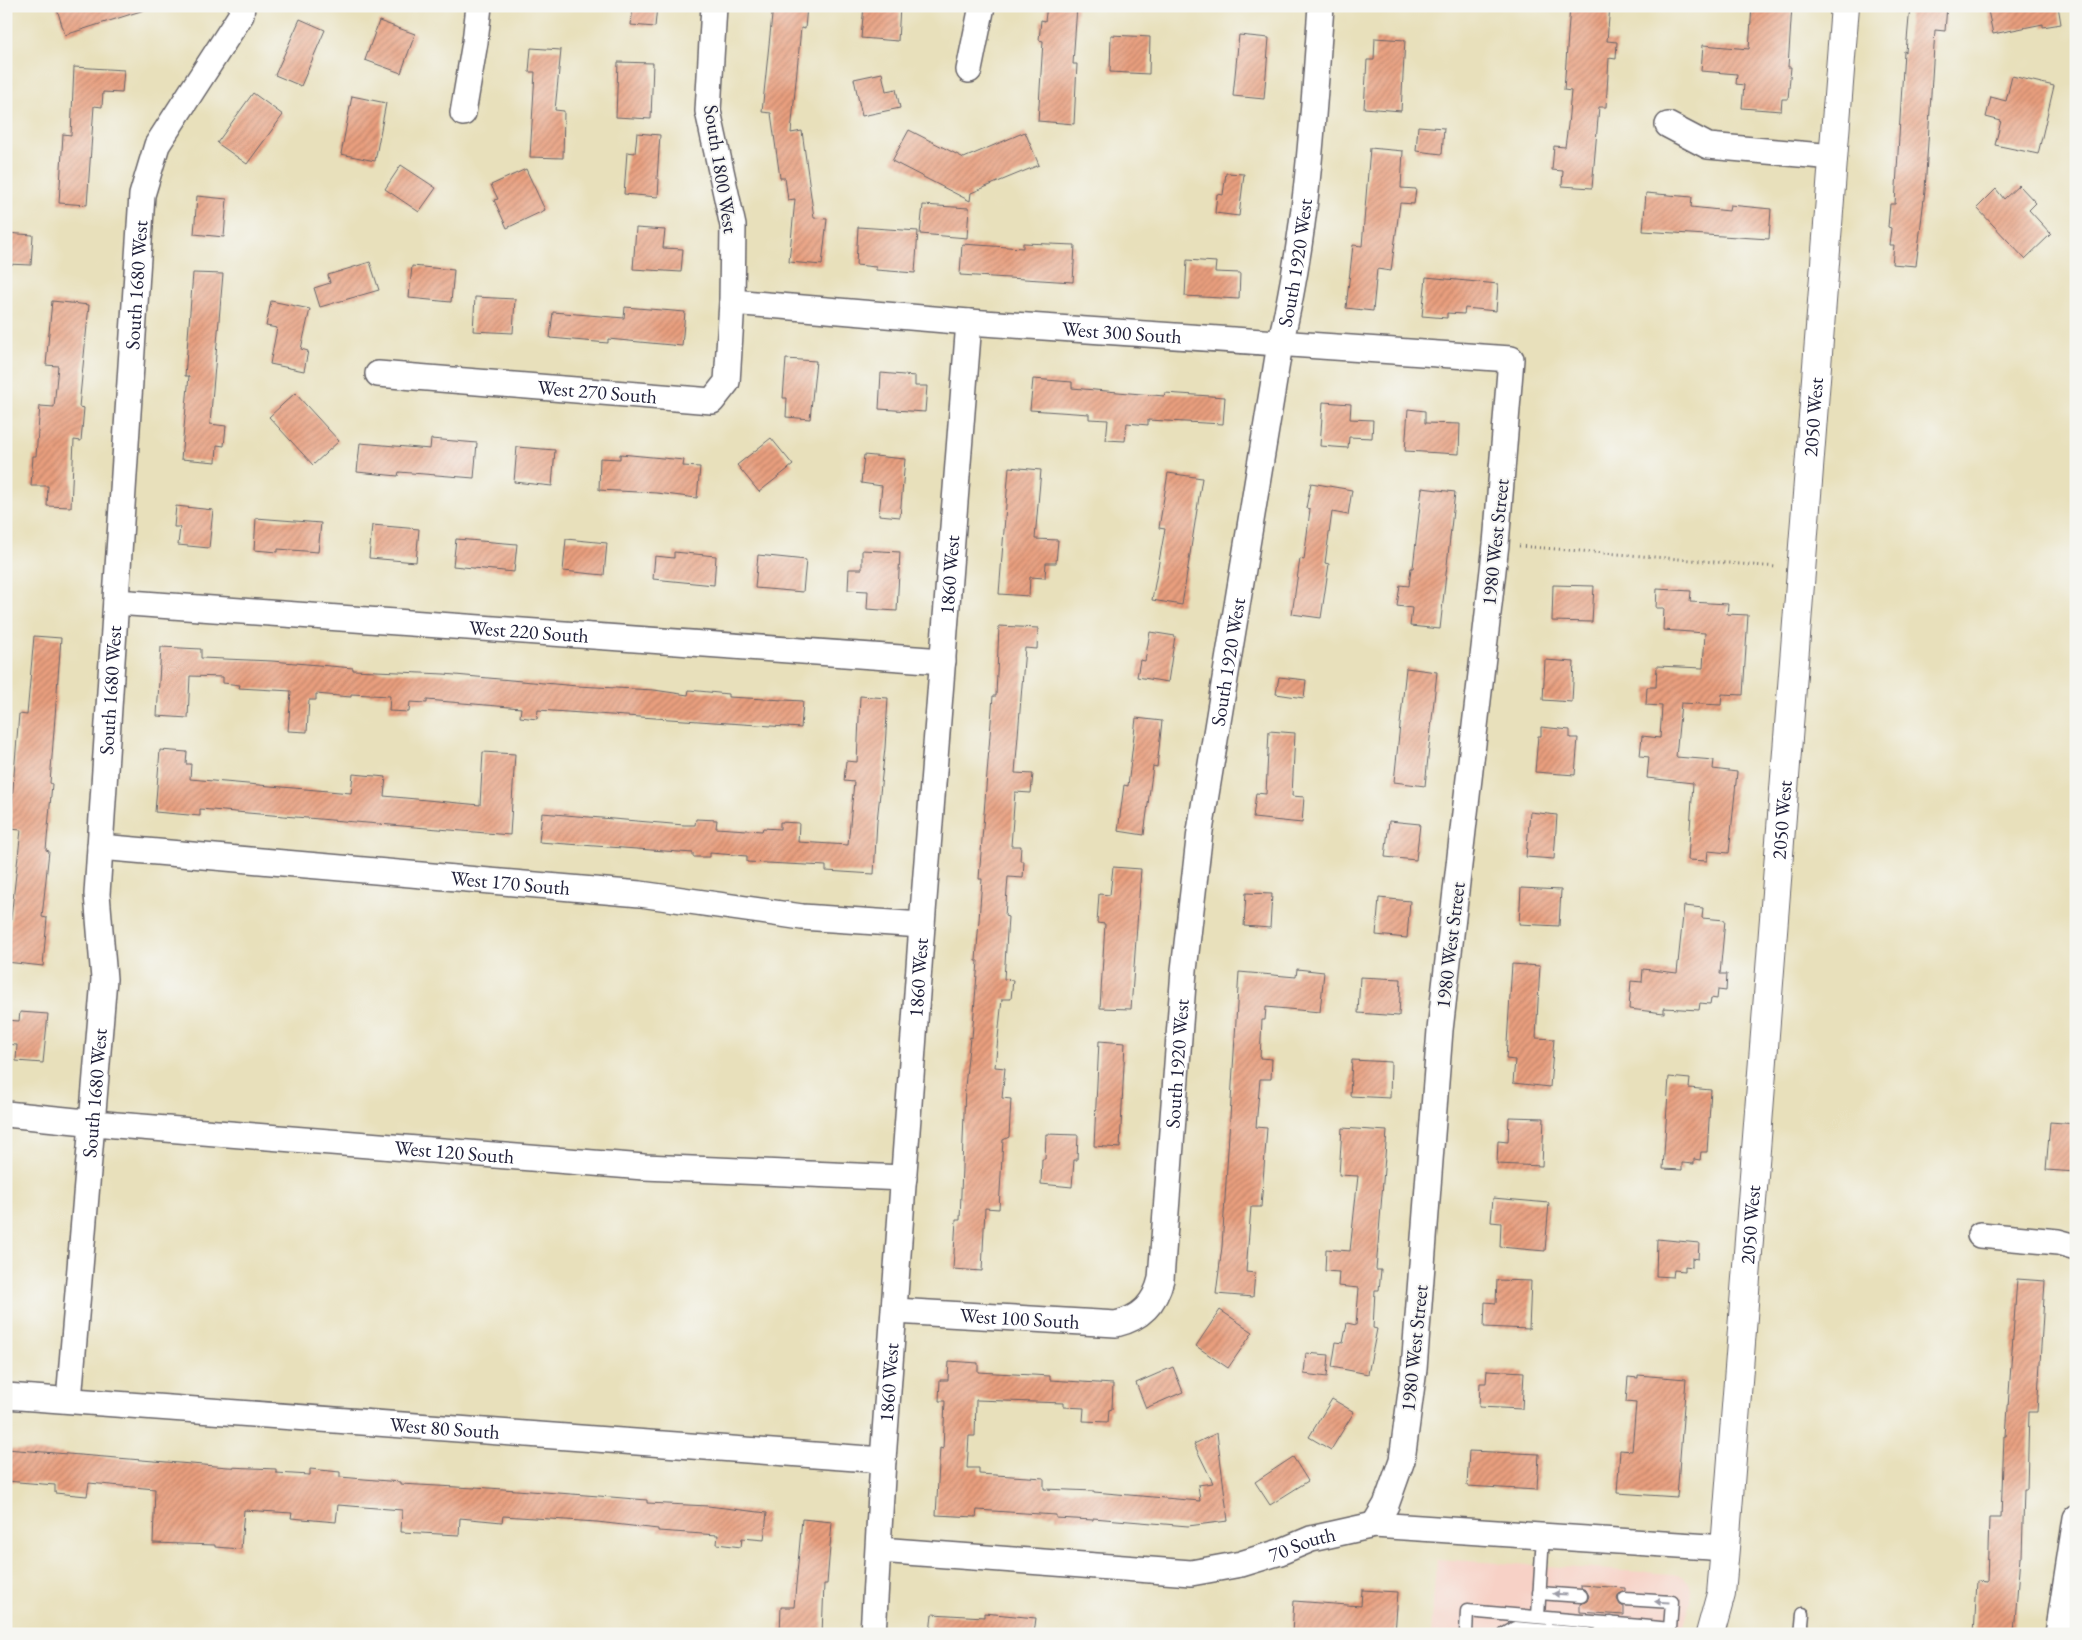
<svg xmlns="http://www.w3.org/2000/svg" width="2082" height="1640" viewBox="0 0 2082 1640" font-family="'EB Garamond',serif">
	<style>
		.built { fill: #f7d1c6 }
		.building { fill: url(#building-hatch) }
		.lines { fill: none; stroke-linecap: round; stroke-linejoin: round }
		.service-casing { stroke: #676468; stroke-width: 15 }
		.minor-casing { stroke: #676468; stroke-width: 28 }
		.tertiary-casing { stroke: #676468; stroke-width: 30 }
		.path { stroke: #676468; stroke-width: 3; stroke-dasharray: 1 4; stroke-linecap: butt }
		.service { stroke: #fff; stroke-width: 12 }
		.minor { stroke: #fff; stroke-width: 25 }
		.tertiary { stroke: #fff; stroke-width: 28 }
		.oneway { fill: #9c9ca7 }
		.labels { text-anchor: middle; dominant-baseline: central; stroke-width: 4; stroke-linejoin: round; paint-order: stroke }
		.street-label { font-size: 20px; fill: #22223b; stroke: #f6f6f2 }
	</style>
	<defs>
		<pattern id="building-hatch" width="6" height="6" patternUnits="userSpaceOnUse" patternTransform="scale(1.25)"><rect width="6" height="6" fill="#e99f7e"/><path d="M-1 1l2-2M0 6l6-6M5 7l2-2" fill="none" stroke="#bc8168"/></pattern>
	</defs>
	<rect width="100%" height="100%" fill="#f6f6f2"/>
	<filter id="ink" filterUnits="userSpaceOnUse"><feTurbulence type="fractalNoise" baseFrequency=".02" numOctaves="2"/><feDisplacementMap in="SourceGraphic" scale="10" xChannelSelector="R" yChannelSelector="G"/><feConvolveMatrix kernelMatrix="1 2 1 2 8 2 1 2 1" color-interpolation-filters="sRGB"/></filter>
	<filter id="wash" filterUnits="userSpaceOnUse"><feTurbulence type="fractalNoise" baseFrequency=".0096" numOctaves="4" result="noise"/><feDisplacementMap in="SourceGraphic" scale="20" xChannelSelector="R" yChannelSelector="G"/><feGaussianBlur stdDeviation="1.12" result="paint"/><feColorMatrix in="noise" values="0 0 0 0 0 0 0 0 0 0 0 0 0 0 0 0 0 1.4 0 .05"/><feComposite in="paint" operator="in"/></filter>
	<g filter="url(#wash)">
		<rect width="100%" height="100%" fill="#e8e0bb"/>
		<!-- built -->
		<polygon class="built" points="1436,1559 1674,1574 1681,1576 1689,1583 1692,1590 1691,1601 1682,1634 1431,1634"/>
		<g id="blocks">
			<!-- building -->
			<g class="building">
				<polygon points="56,6 143,6 144,10 65,35"/>
				<polygon points="633,6 657,6 655,27 631,25"/>
				<polygon points="773,6 807,6 805,29 801,28 791,133 802,131 814,218 827,219 822,265 789,262 795,199 788,200 785,178 780,178 771,113 762,112"/>
				<polygon points="864,6 900,6 898,41 861,38"/>
				<polygon points="1047,6 1077,6 1073,64 1077,64 1074,124 1038,121 1043,41 1039,40 1041,20 1045,21"/>
				<polygon points="1570,6 1610,6 1607,41 1617,42 1616,59 1609,58 1606,107 1599,107 1592,188 1562,186 1563,171 1552,170 1554,146 1565,147 1568,125 1571,91 1564,90"/>
				<polygon points="1752,6 1792,6 1788,67 1791,67 1788,99 1782,99 1781,111 1742,108 1744,85 1736,84 1737,74 1701,71 1703,45 1749,49"/>
				<polygon points="1910,6 1947,6 1945,31 1935,30 1925,190 1916,266 1892,264 1894,245 1889,245 1891,228 1888,227 1890,204 1895,204 1904,51 1906,52"/>
				<polygon points="1987,6 2058,6 2061,24 2043,27 2043,24 1993,34"/>
				<polygon points="300,19 325,30 301,86 275,75"/>
				<polygon points="379,21 415,34 401,73 365,60"/>
				<polygon points="1111,35 1150,37 1149,74 1110,72"/>
				<polygon points="1239,35 1269,38 1264,99 1233,96"/>
				<polygon points="1375,38 1405,40 1401,111 1364,108 1367,60 1374,60"/>
				<polygon points="531,48 561,50 555,110 564,111 563,158 530,157 535,72 529,72"/>
				<polygon points="618,62 653,63 651,119 616,117"/>
				<polygon points="74,67 124,70 122,93 103,92 102,107 94,106 87,205 59,203 63,134 71,135"/>
				<polygon points="882,73 886,91 896,89 900,108 862,116 854,79"/>
				<polygon points="2012,76 2054,86 2038,154 1995,145 2001,121 1986,117 1991,97 2006,101"/>
				<polygon points="253,93 283,115 247,164 217,143"/>
				<polygon points="352,96 386,103 375,161 341,154"/>
				<polygon points="1418,126 1444,128 1442,154 1416,151"/>
				<polygon points="909,130 964,158 1025,132 1039,165 971,193 970,201 892,161"/>
				<polygon points="637,133 660,135 657,179 659,179 658,197 624,194 627,152 635,153"/>
				<polygon points="1370,148 1403,151 1401,188 1416,189 1414,204 1400,203 1391,271 1377,269 1373,311 1346,308 1353,245 1362,246"/>
				<polygon points="401,165 436,188 419,212 385,189"/>
				<polygon points="526,169 545,210 507,228 494,200 498,199 491,185"/>
				<polygon points="1226,173 1244,174 1239,216 1215,213 1217,194 1223,195"/>
				<polygon points="2019,185 2036,203 2029,210 2051,234 2025,259 1977,208 1996,189 2004,199"/>
				<polygon points="1646,193 1692,197 1691,207 1729,211 1730,205 1771,209 1769,239 1643,231"/>
				<polygon points="197,196 227,199 224,237 194,234"/>
				<polygon points="923,205 969,208 967,238 920,234"/>
				<polygon points="858,227 918,231 915,273 876,270 876,267 856,265"/>
				<polygon points="636,228 665,230 663,248 683,249 681,272 633,269"/>
				<polygon points="6,233 33,235 31,265 6,264"/>
				<polygon points="1023,243 1075,245 1073,282 960,275 962,244 1023,248"/>
				<polygon points="1187,260 1216,262 1215,272 1240,273 1239,299 1185,296"/>
				<polygon points="370,262 379,290 320,307 314,288 330,283 328,275"/>
				<polygon points="412,266 454,270 451,302 409,298"/>
				<polygon points="193,273 223,274 210,424 226,426 224,446 217,445 216,462 181,459 189,376 185,376"/>
				<polygon points="1426,277 1498,284 1496,311 1465,308 1464,314 1447,313 1447,318 1422,316"/>
				<polygon points="475,297 515,299 513,333 473,331"/>
				<polygon points="52,301 89,305 79,407 84,408 81,441 74,440 71,507 47,506 48,486 31,486 33,456 36,456 40,406 54,407 58,366 46,365"/>
				<polygon points="271,301 310,309 301,349 308,351 304,371 270,364 277,328 266,326"/>
				<polygon points="625,307 685,312 682,346 608,339 608,343 550,338 553,312 624,318"/>
				<polygon points="786,359 816,361 810,419 786,417 787,398 783,398"/>
				<polygon points="881,373 915,376 915,386 927,386 925,412 879,409"/>
				<polygon points="1033,379 1072,382 1072,388 1164,396 1165,393 1225,397 1223,424 1148,420 1148,425 1127,423 1125,441 1106,440 1108,420 1089,419 1089,414 1030,410"/>
				<polygon points="295,393 339,441 313,465 269,417"/>
				<polygon points="1323,402 1351,404 1350,419 1373,420 1372,438 1349,437 1348,448 1320,446"/>
				<polygon points="1408,409 1425,411 1425,423 1460,424 1459,454 1405,451"/>
				<polygon points="771,438 793,465 759,492 737,465"/>
				<polygon points="431,439 477,443 474,478 399,472 398,476 357,472 360,443 430,449"/>
				<polygon points="517,447 555,450 552,486 514,482"/>
				<polygon points="620,454 684,460 683,466 700,467 697,498 657,493 599,490 600,458 620,459"/>
				<polygon points="864,455 905,459 900,517 879,515 882,486 861,483"/>
				<polygon points="1009,467 1041,470 1035,539 1058,540 1056,563 1046,563 1045,578 1030,577 1029,596 999,594"/>
				<polygon points="1168,473 1202,478 1182,605 1152,600 1165,529 1159,528"/>
				<polygon points="1311,483 1352,490 1348,515 1332,512 1325,563 1329,564 1321,618 1292,614 1300,559 1304,560 1310,509 1306,508"/>
				<polygon points="1422,488 1455,492 1440,629 1410,626 1412,608 1397,606 1400,585 1409,586 1411,568 1413,568"/>
				<polygon points="176,506 213,510 209,548 178,545 180,527 174,527"/>
				<polygon points="256,518 321,523 318,552 278,549 278,552 254,550"/>
				<polygon points="372,525 419,529 416,562 369,558"/>
				<polygon points="456,539 517,544 514,572 453,566"/>
				<polygon points="566,539 607,543 604,575 563,571"/>
				<polygon points="862,550 900,552 897,611 867,609 868,591 848,590 849,569 862,569"/>
				<polygon points="674,552 716,556 714,585 653,579 655,556 674,558"/>
				<polygon points="758,555 806,560 803,592 755,588"/>
				<polygon points="1553,585 1594,586 1592,622 1552,621"/>
				<polygon points="1657,589 1691,591 1690,602 1728,604 1727,614 1748,615 1743,695 1722,694 1721,705 1681,703 1676,757 1714,760 1713,769 1737,772 1729,853 1708,851 1707,861 1688,860 1693,783 1647,778 1649,757 1640,756 1642,736 1660,738 1662,706 1646,705 1647,687 1656,687 1657,666 1703,668 1705,633 1663,630 1664,608 1656,608"/>
				<polygon points="999,626 1038,628 1037,649 1025,648 1015,773 1033,774 1031,793 1015,792 1011,846 1021,846 1020,861 1024,861 1023,878 1008,877 1005,916 1008,917 1004,979 1013,980 1011,999 1002,999 995,1067 1005,1068 1002,1098 1011,1099 1009,1137 1003,1140 999,1209 985,1208 982,1271 953,1269 956,1220 960,1220 965,1087 970,1037 972,1038 978,961 976,961 982,879 979,879 993,696 996,696"/>
				<polygon points="1150,632 1175,636 1168,682 1137,677 1140,660 1145,661"/>
				<polygon points="34,636 61,638 50,783 52,784 46,850 49,851 42,917 47,918 43,966 6,962 21,830 10,829 15,762 19,714 27,715"/>
				<polygon points="161,647 201,649 201,658 272,661 353,668 353,670 444,674 577,686 654,690 688,695 689,690 728,694 728,697 803,701 801,728 538,710 537,719 520,717 521,708 427,700 427,703 410,702 409,712 389,711 390,696 351,694 351,697 316,694 316,700 309,700 307,732 288,731 291,691 239,688 240,685 223,683 223,677 190,676 188,718 157,716"/>
				<polygon points="1545,660 1574,662 1572,702 1543,700"/>
				<polygon points="1406,668 1437,672 1425,786 1394,782"/>
				<polygon points="1279,677 1306,680 1304,698 1276,694"/>
				<polygon points="860,696 888,698 885,748 877,821 874,874 826,871 826,866 747,862 747,856 710,853 710,857 693,857 693,853 539,842 542,813 684,825 695,825 696,819 717,820 716,828 762,831 763,828 780,829 780,822 799,823 798,842 848,845 854,782 844,781 846,761 857,762"/>
				<polygon points="1136,718 1162,721 1157,767 1153,766 1144,835 1118,831 1124,785 1128,786"/>
				<polygon points="1541,727 1570,730 1570,738 1578,738 1575,775 1535,772 1538,736 1541,736"/>
				<polygon points="1269,731 1295,733 1292,796 1304,797 1302,823 1253,818 1256,793 1266,794"/>
				<polygon points="160,750 187,752 186,764 191,764 190,779 351,793 353,774 386,777 384,796 480,805 483,752 515,754 510,835 200,809 200,816 155,812"/>
				<polygon points="1530,812 1557,815 1554,859 1526,857"/>
				<polygon points="1389,821 1420,824 1416,860 1385,857"/>
				<polygon points="1113,867 1141,869 1131,1009 1100,1008 1105,924 1097,923 1099,894 1110,895"/>
				<polygon points="1521,888 1561,890 1559,926 1519,924"/>
				<polygon points="1246,893 1272,894 1270,928 1244,926"/>
				<polygon points="1379,898 1410,901 1407,938 1376,935"/>
				<polygon points="1684,906 1703,908 1702,918 1725,920 1720,974 1727,974 1726,991 1718,990 1717,999 1711,998 1710,1004 1700,1003 1699,1010 1664,1008 1664,1013 1629,1009 1631,981 1642,982 1643,969 1677,973"/>
				<polygon points="1512,964 1540,966 1536,1038 1554,1039 1550,1087 1513,1083 1515,1060 1506,1059"/>
				<polygon points="1297,969 1324,972 1320,1012 1266,1007 1265,1020 1262,1020 1260,1058 1272,1059 1271,1079 1260,1079 1256,1127 1267,1128 1261,1207 1251,1207 1246,1272 1255,1273 1253,1297 1216,1294 1222,1247 1239,972 1296,977"/>
				<polygon points="1360,977 1401,979 1399,1016 1358,1013"/>
				<polygon points="20,1012 48,1014 43,1063 16,1061 17,1045 6,1044 6,1020 19,1021"/>
				<polygon points="1099,1041 1125,1043 1120,1148 1094,1146"/>
				<polygon points="1352,1060 1391,1062 1390,1098 1350,1096"/>
				<polygon points="1669,1077 1690,1079 1689,1088 1711,1090 1707,1152 1701,1152 1700,1160 1694,1159 1694,1164 1682,1163 1682,1170 1663,1169"/>
				<polygon points="1509,1117 1544,1118 1542,1166 1497,1164 1498,1141 1508,1142"/>
				<polygon points="2050,1122 2076,1124 2076,1172 2046,1170"/>
				<polygon points="1342,1128 1387,1131 1376,1270 1381,1270 1379,1290 1375,1290 1373,1328 1377,1329 1368,1374 1332,1367 1336,1342 1343,1343 1347,1323 1356,1325 1359,1288 1338,1286 1339,1272 1325,1271 1326,1249 1350,1251 1358,1176 1339,1175"/>
				<polygon points="1046,1134 1078,1135 1077,1160 1074,1160 1072,1187 1041,1184 1042,1159 1045,1159"/>
				<polygon points="1493,1198 1549,1203 1545,1251 1500,1247 1501,1223 1491,1222"/>
				<polygon points="1657,1239 1699,1243 1698,1259 1692,1258 1692,1267 1685,1266 1685,1271 1674,1270 1673,1277 1656,1276"/>
				<polygon points="2017,1279 2045,1281 2037,1412 2029,1412 2027,1489 2024,1489 2022,1557 2020,1557 2014,1634 1974,1634 1977,1581 1987,1582 1989,1518 2001,1518 2004,1436 2006,1436"/>
				<polygon points="1497,1280 1531,1281 1529,1329 1484,1327 1485,1302 1496,1303"/>
				<polygon points="1220,1310 1253,1332 1228,1368 1196,1346"/>
				<polygon points="1306,1353 1329,1355 1327,1377 1304,1374"/>
				<polygon points="949,1361 978,1363 978,1372 1050,1376 1050,1380 1113,1384 1112,1409 1109,1410 1108,1422 1083,1421 1084,1408 1064,1407 1064,1403 976,1400 975,1436 969,1436 967,1468 979,1468 979,1474 1044,1478 1044,1489 1094,1491 1094,1492 1200,1501 1198,1485 1213,1483 1194,1444 1217,1433 1228,1521 1188,1526 1093,1518 1093,1520 1056,1518 1056,1515 977,1510 976,1517 936,1515 940,1448 943,1449 945,1401 939,1401 940,1380 948,1380"/>
				<polygon points="1173,1367 1183,1392 1146,1408 1136,1383"/>
				<polygon points="1487,1370 1524,1372 1522,1409 1479,1407 1480,1383 1486,1383"/>
				<polygon points="1638,1375 1686,1379 1677,1497 1617,1493 1620,1450 1632,1451 1636,1403 1626,1402 1628,1377 1638,1378"/>
				<polygon points="1332,1399 1354,1412 1331,1450 1309,1437"/>
				<polygon points="6,1449 228,1467 276,1469 276,1473 310,1475 310,1469 340,1472 340,1477 400,1482 400,1484 475,1488 475,1487 599,1496 647,1500 647,1503 708,1506 767,1513 764,1540 742,1538 741,1547 717,1544 718,1535 658,1531 658,1529 597,1522 503,1516 502,1522 460,1518 459,1535 401,1532 402,1510 338,1505 336,1522 291,1518 292,1513 244,1510 241,1549 215,1547 215,1545 153,1543 155,1489 89,1483 87,1496 55,1493 55,1485 6,1481"/>
				<polygon points="1469,1451 1539,1454 1537,1490 1467,1486"/>
				<polygon points="1293,1457 1308,1481 1270,1505 1255,1482"/>
				<polygon points="802,1519 832,1522 827,1584 824,1584 822,1634 780,1634 781,1607 794,1607"/>
				<polygon points="1581,1585 1626,1588 1626,1591 1619,1594 1617,1599 1620,1605 1624,1607 1624,1615 1580,1612 1580,1604 1587,1601 1589,1596 1586,1590 1581,1588"/>
				<polygon points="1362,1590 1398,1592 1395,1634 1292,1633 1294,1601 1361,1606"/>
				<polygon points="984,1613 1036,1618 1034,1634 930,1634 932,1614 984,1617"/>
			</g>
		</g>
	</g>
	<g filter="url(#ink)">
		<use href="#blocks" fill-opacity="0" stroke="#676468" stroke-width="1"/>
		<g class="lines">
			<defs>
				<g id="service">
					<polyline points="1539,1593 1581,1596"/>
					<polyline points="1625,1599 1672,1602 1670,1629 1640,1626"/>
					<polyline points="1538,1616 1543,1536"/>
					<polyline points="1466,1634 1467,1611 1640,1626 1639,1634"/>
					<polyline points="1505,1634 1515,1628 1587,1634"/>
					<polyline points="1599,1634 1611,1623"/>
					<polyline points="1801,1634 1803,1614"/>
				</g>
				<g id="minor">
					<polyline points="969,70 982,6"/>
					<polyline points="463,113 475,42 479,6"/>
					<polyline points="1668,125 1708,146 1834,157"/>
					<path id="s1" d="M 732,302 L 969,322 L 1511,359 L 1496,544 L 1440,1030 L 1414,1369 L 1402,1460 L 1386,1505 L 1374,1525"/>
					<path id="s2" d="M 378,374 L 712,401 L 727,382 L 732,302 L 733,226 L 708,111 L 714,6"/>
					<path id="s3" d="M 116,602 L 943,661"/>
					<path id="s4" d="M 100,847 L 640,894 L 802,917 L 922,925"/>
					<path id="s5" d="M 6,1114 L 116,1125 L 644,1167 L 904,1178"/>
					<polyline points="1980,1235 2058,1242 2076,1247"/>
					<path id="s6" d="M 895,1311 L 1116,1324 C 1141,1318 1155,1304 1161,1279 L 1184,970 L 1200,831 L 1280,344 C 1307,234 1313,119 1321,6"/>
					<path id="s7" d="M 6,1396 L 883,1460"/>
					<path id="s8" d="M 69,1400 L 104,979 L 97,894 L 142,195 L 157,145 L 241,15 L 242,6"/>
					<path id="s9" d="M 879,1550 L 1191,1573 L 1241,1564 L 1280,1552 L 1311,1539 L 1374,1525 L 1725,1548"/>
					<path id="s10" d="M 873,1634 L 883,1460 L 922,925 L 969,322"/>
					<polyline points="2058,1634 2076,1518"/>
				</g>
				<g id="tertiary">
					<path id="s11" d="M 1710,1634 L 1721,1594 L 1725,1548 L 1845,6"/>
				</g>
			</defs>
			<!-- service casing -->
			<use href="#service" class="service-casing"/>
			<!-- minor casing -->
			<use href="#minor" class="minor-casing"/>
			<!-- tertiary casing -->
			<use href="#tertiary" class="tertiary-casing"/>
			<!-- path -->
			<polyline class="path" points="1519,546 1777,567"/>
			<!-- service -->
			<use href="#service" class="service"/>
			<!-- minor -->
			<use href="#minor" class="minor"/>
			<!-- tertiary -->
			<use href="#tertiary" class="tertiary"/>
		</g>
		<!-- one-way arrows -->
		<defs><path id="oneway-solid" d="M-6-.8H1V-3.2L6.5 0L1 3.2V.8H-6Z" transform="scale(1.25)"/></defs>
		<g class="oneway">
			<use href="#oneway-solid" transform="translate(1560 1594) rotate(-176)"/>
			<use href="#oneway-solid" transform="translate(1662 1602) rotate(-176)"/>
		</g>
	</g>
	<g class="labels">
		<!-- street labels -->
		<g class="street-label">
			<text transform="translate(721 169) rotate(81)">South 1800 West</text>
			<text stroke="none"><textPath href="#s6" startOffset="1315">South 1920 West</textPath></text>
			<text stroke="none"><textPath href="#s8" startOffset="1118">South 1680 West</textPath></text>
			<text stroke="none"><textPath href="#s1" startOffset="391">West 300 South</textPath></text>
			<text stroke="none"><textPath href="#s2" startOffset="220">West 270 South</textPath></text>
			<text stroke="none"><textPath href="#s11" startOffset="1222">2050 West</textPath></text>
			<text transform="translate(1495 542) rotate(-84)">1980 West Street</text>
			<text stroke="none"><textPath href="#s10" startOffset="1062">1860 West</textPath></text>
			<text stroke="none"><textPath href="#s3" startOffset="414">West 220 South</textPath></text>
			<text stroke="none"><textPath href="#s6" startOffset="910">South 1920 West</textPath></text>
			<text stroke="none"><textPath href="#s8" startOffset="712">South 1680 West</textPath></text>
			<text stroke="none"><textPath href="#s11" startOffset="818">2050 West</textPath></text>
			<text stroke="none"><textPath href="#s4" startOffset="412">West 170 South</textPath></text>
			<text transform="translate(1450 945) rotate(-83)">1980 West Street</text>
			<text stroke="none"><textPath href="#s10" startOffset="658">1860 West</textPath></text>
			<text stroke="none"><textPath href="#s6" startOffset="505">South 1920 West</textPath></text>
			<text stroke="none"><textPath href="#s8" startOffset="308">South 1680 West</textPath></text>
			<text stroke="none"><textPath href="#s5" startOffset="450">West 120 South</textPath></text>
			<text stroke="none"><textPath href="#s11" startOffset="412">2050 West</textPath></text>
			<text stroke="none"><textPath href="#s6" startOffset="125">West 100 South</textPath></text>
			<text transform="translate(1414 1348) rotate(-84)">1980 West Street</text>
			<text stroke="none"><textPath href="#s10" startOffset="252">1860 West</textPath></text>
			<text stroke="none"><textPath href="#s7" startOffset="440">West 80 South</textPath></text>
			<text stroke="none"><textPath href="#s9" startOffset="428">70 South</textPath></text>
		</g>
	</g>
	<!-- margin -->
	<rect width="2082" height="1640" fill="none" stroke="#f6f6f2" stroke-width="25"/>
</svg>
